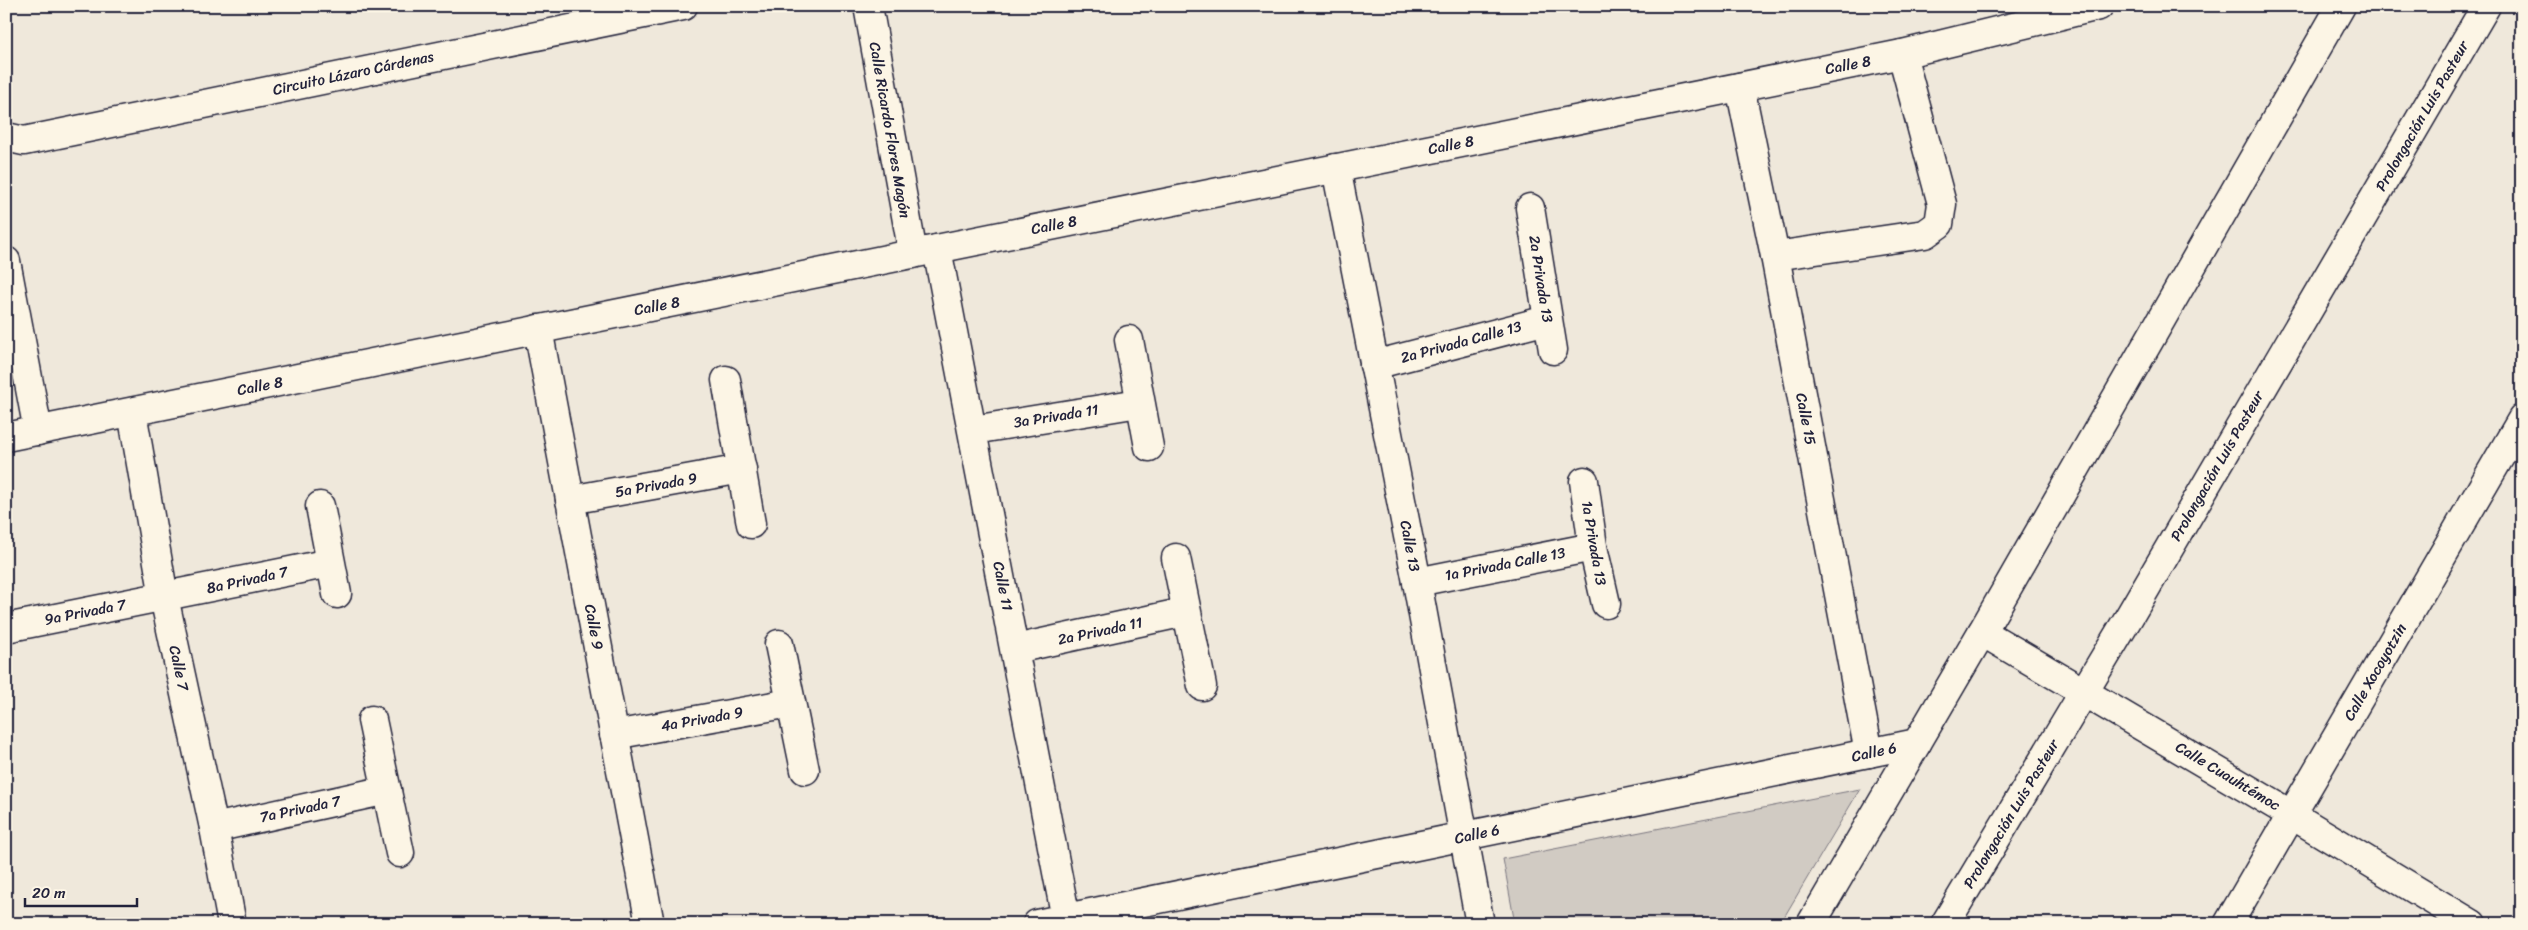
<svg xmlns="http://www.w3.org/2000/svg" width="2528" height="930" viewBox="0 0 2528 930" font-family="Sriracha,sans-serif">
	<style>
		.green { fill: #d1cbc3; stroke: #7a767f }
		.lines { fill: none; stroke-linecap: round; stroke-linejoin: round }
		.minor-casing { stroke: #22223b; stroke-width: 31 }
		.major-casing { stroke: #22223b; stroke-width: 31 }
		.minor { stroke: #fcf5e5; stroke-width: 28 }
		.major { stroke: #fcf5e5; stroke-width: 28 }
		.labels { text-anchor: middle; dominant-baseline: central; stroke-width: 4.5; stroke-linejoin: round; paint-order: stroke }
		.street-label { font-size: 15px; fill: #22223b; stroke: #fcf5e5 }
	</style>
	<rect width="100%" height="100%" fill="#efe8db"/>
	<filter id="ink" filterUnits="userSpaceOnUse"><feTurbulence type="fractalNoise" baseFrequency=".02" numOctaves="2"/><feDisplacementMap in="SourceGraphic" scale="10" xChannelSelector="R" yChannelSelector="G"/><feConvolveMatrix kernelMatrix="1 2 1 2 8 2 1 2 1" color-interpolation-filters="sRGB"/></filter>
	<g filter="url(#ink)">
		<!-- green -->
		<polygon class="green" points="1860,789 1780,924 1515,924 1503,859"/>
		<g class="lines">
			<defs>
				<g id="minor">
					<polyline points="868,6 913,254"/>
					<polyline points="1740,87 1775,256 1869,753"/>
					<polyline points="6,137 24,141 683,6"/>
					<polyline points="1336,168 1417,582 1480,924"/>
					<polyline points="1530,208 1553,350"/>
					<polyline points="937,249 1067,924"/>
					<polyline points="1775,256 1925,234 1939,224 1942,204 1902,54"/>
					<polyline points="6,261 38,431"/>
					<polyline points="538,329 650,924"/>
					<polyline points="1129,340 1149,447"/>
					<polyline points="1374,365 1547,320"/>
					<polyline points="726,380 751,524"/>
					<polyline points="132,412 164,597 214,828 232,924"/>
					<polyline points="973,430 1139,403"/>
					<polyline points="6,437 1902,54 2099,6"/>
					<polyline points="1584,481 1593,547 1606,604"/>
					<polyline points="570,500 742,469"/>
					<polyline points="320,506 337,594"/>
					<polyline points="1176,558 1202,686"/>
					<polyline points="1417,582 1593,547"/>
					<polyline points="6,628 330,563"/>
					<polyline points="1982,632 2292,815 2472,924"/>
					<polyline points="779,644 805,770"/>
					<polyline points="1015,649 1185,612"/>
					<polyline points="372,720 400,853"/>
					<polyline points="614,735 790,703"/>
					<polyline points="214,828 387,790"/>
					<polyline points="1037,924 1917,743"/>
					<polyline points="2228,924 2522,419"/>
				</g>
				<g id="major">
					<polyline points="1811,924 1982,632 2341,6"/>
					<polyline points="1945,924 2129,617 2486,6"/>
				</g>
			</defs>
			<!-- minor casing -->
			<use href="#minor" class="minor-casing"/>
			<!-- major casing -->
			<use href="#major" class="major-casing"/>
			<!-- minor -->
			<use href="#minor" class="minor"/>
			<!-- major -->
			<use href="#major" class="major"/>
		</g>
	</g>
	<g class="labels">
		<!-- street labels -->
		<g class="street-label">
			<text transform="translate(1848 65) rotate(-11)">Calle 8</text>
			<text transform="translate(353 73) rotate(-12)">Circuito Lázaro Cárdenas</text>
			<text transform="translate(2422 116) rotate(-60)">Prolongación Luis Pasteur</text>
			<text transform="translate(890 130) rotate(80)">Calle Ricardo Flores Magón</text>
			<text transform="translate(1451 145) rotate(-11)">Calle 8</text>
			<text transform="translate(1054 225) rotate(-11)">Calle 8</text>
			<text transform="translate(1541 279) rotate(81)">2a Privada 13</text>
			<text transform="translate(657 306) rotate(-11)">Calle 8</text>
			<text transform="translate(1461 342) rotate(-15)">2a Privada Calle 13</text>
			<text transform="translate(260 386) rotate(-11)">Calle 8</text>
			<text transform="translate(1056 416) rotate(-9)">3a Privada 11</text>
			<text transform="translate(1806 419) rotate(79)">Calle 15</text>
			<text transform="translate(2217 466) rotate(-60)">Prolongación Luis Pasteur</text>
			<text transform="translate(656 485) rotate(-10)">5a Privada 9</text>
			<text transform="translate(1594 543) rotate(80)">1a Privada 13</text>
			<text transform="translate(1410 546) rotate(79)">Calle 13</text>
			<text transform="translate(1505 564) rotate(-11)">1a Privada Calle 13</text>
			<text transform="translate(247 580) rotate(-12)">8a Privada 7</text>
			<text transform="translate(1003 586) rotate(79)">Calle 11</text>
			<text transform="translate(85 612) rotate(-11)">9a Privada 7</text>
			<text transform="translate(594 627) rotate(79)">Calle 9</text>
			<text transform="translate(1100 631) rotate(-12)">2a Privada 11</text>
			<text transform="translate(179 668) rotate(78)">Calle 7</text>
			<text transform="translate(2375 672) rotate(-60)">Calle Xocoyotzin</text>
			<text transform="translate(702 719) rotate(-10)">4a Privada 9</text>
			<text transform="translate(1874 752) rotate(-12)">Calle 6</text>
			<text transform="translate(2228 776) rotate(31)">Calle Cuauhtémoc</text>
			<text transform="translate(300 809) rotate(-12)">7a Privada 7</text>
			<text transform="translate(2011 814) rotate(-59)">Prolongación Luis Pasteur</text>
			<text transform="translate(1477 834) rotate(-12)">Calle 6</text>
		</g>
	</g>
	<!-- margin -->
	<rect width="2528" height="930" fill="none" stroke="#fcf5e5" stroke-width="25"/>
	<rect x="12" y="12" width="2503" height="905" fill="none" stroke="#22223b" stroke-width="2" filter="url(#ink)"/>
	<!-- scale -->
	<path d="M25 898v8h112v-8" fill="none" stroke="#22223b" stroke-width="2.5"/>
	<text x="32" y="898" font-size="15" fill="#22223b" stroke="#fcf5e5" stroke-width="4" paint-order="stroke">20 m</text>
</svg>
